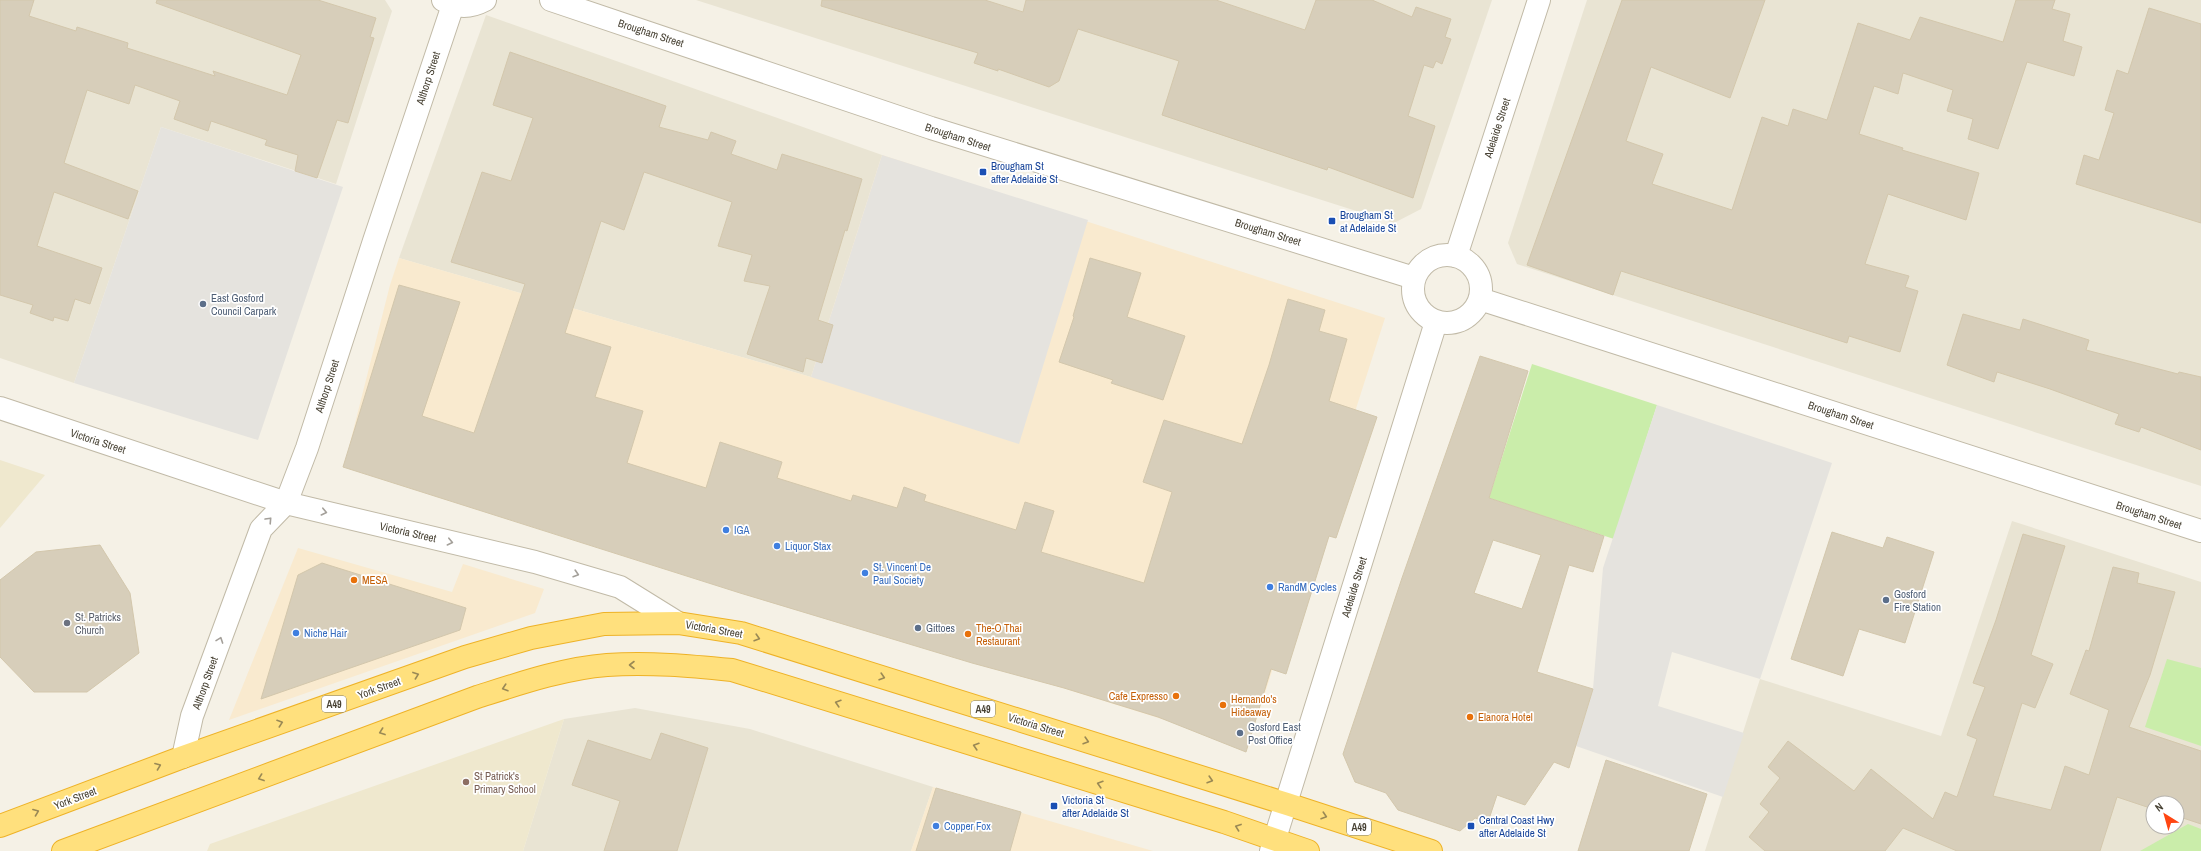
<svg xmlns="http://www.w3.org/2000/svg" width="2201" height="851" viewBox="0 0 2201 851" font-family="'Archivo Narrow',sans-serif">
	<style>
		.residential { fill: #e9e4d3; fill-rule: evenodd }
		.commercial { fill: #f9eacf }
		.education { fill: #efe8ce }
		.green { fill: #caedaa }
		.parking { fill: #e5e3de }
		.building { fill: #d7ceba; stroke: #d3c7ac; fill-rule: evenodd }
		.lines { fill: none; stroke-linecap: round; stroke-linejoin: round }
		.minor-casing { stroke: #c1baa7; stroke-width: 24 }
		.trunk-casing { stroke: #eeb227; stroke-width: 24 }
		.minor { stroke: #fff; stroke-width: 22 }
		.trunk { stroke: #ffe07d; stroke-width: 22 }
		.oneway { stroke: #a4a09a }
		.oneway2 { stroke: #9a8955 }
		.transit-dot { fill: #1a4fb4; stroke: #fff; stroke-width: 1.5 }
		.service-dot { fill: #5c6f8a; stroke: #fff; stroke-width: 1.5 }
		.shop-dot { fill: #3f7fe0; stroke: #fff; stroke-width: 1.5 }
		.food-dot { fill: #e8710a; stroke: #fff; stroke-width: 1.5 }
		.worship-dot { fill: #6b7280; stroke: #fff; stroke-width: 1.5 }
		.education-dot { fill: #8d6e63; stroke: #fff; stroke-width: 1.5 }
		.labels { text-anchor: middle; dominant-baseline: central; stroke-width: 3.5; stroke-linejoin: round; paint-order: stroke }
		.shield { fill: #fff; stroke: #7f7b71; stroke-width: 1 }
		.shield-label { font-size: 10px; font-weight: bold; fill: #484234 }
		.street-label { font-size: 11px; fill: #484234; stroke: #fff }
		.transit-label { font-size: 11px; fill: #164399; stroke: #fff; text-anchor: start }
		.service-label { font-size: 11px; fill: #4e5e75; stroke: #fff; text-anchor: start }
		.shop-label { font-size: 11px; fill: #366cbe; stroke: #fff; text-anchor: start }
		.food-label { font-size: 11px; fill: #c56008; stroke: #fff; text-anchor: start }
		.worship-label { font-size: 11px; fill: #5b616d; stroke: #fff; text-anchor: start }
		.education-label { font-size: 11px; fill: #785e54; stroke: #fff; text-anchor: start }
	</style>
	<rect width="100%" height="100%" fill="#f5f1e6"/>
	<!-- residential -->
	<g class="residential">
		<polygon points="0,0 385,0 392,11 336,184 161,127 74,383 0,358"/>
		<polygon points="696,0 1492,0 1421,209 1394,223"/>
		<polygon points="1587,0 2201,0 2201,486 1517,264 1508,243"/>
		<polygon points="486,15 882,155 811,377 399,258"/>
		<path d="M 2012,521 L 2201,582 L 2201,851 L 1705,851 L 1760,679 L 1941,736 ZM 2153,803 L 2177,803 L 2177,827 L 2153,827 Z"/>
		<polygon points="635,708 750,729 933,787 911,851 523,851 564,719"/>
	</g>
	<!-- commercial -->
	<g class="commercial">
		<polygon points="882,155 1385,318 1248,746 363,469 349,447 390,285 399,258 811,377"/>
		<polygon points="298,548 452,592 463,564 544,589 535,613 229,720"/>
		<polygon points="933,787 1153,851 911,851"/>
	</g>
	<!-- education -->
	<g class="education">
		<polygon points="0,460 45,475 0,528"/>
		<polygon points="564,719 523,851 207,851 210,844"/>
	</g>
	<!-- green -->
	<g class="green">
		<polygon points="1532,364 1657,405 1614,539 1489,498"/>
		<polygon points="2167,659 2201,668 2201,746 2145,727"/>
		<polygon points="2188,824 2201,829 2201,851 2140,851"/>
	</g>
	<!-- parking -->
	<g class="parking">
		<polygon points="161,127 343,187 258,440 74,383"/>
		<polygon points="882,155 1088,220 1019,444 811,377"/>
		<polygon points="1657,405 1832,463 1760,679 1672,652 1658,706 1744,733 1723,797 1576,746 1593,689 1603,568"/>
	</g>
	<!-- building -->
	<g class="building">
		<polygon points="0,0 34,0 29,16 76,31 77,27 128,43 127,48 215,76 213,71 287,95 301,55 156,3 157,0 318,0 376,18 370,37 374,38 348,123 337,120 317,178 295,171 298,155 265,145 267,140 211,121 208,131 174,119 180,101 135,85 129,104 87,90 64,163 138,191 128,219 54,192 37,246 102,268 90,304 75,299 68,321 54,317 53,321 30,313 33,305 0,295"/>
		<polygon points="822,0 985,0 1023,12 1026,0 1216,0 1305,30 1316,0 1372,0 1412,17 1416,7 1451,19 1445,37 1451,39 1442,64 1436,61 1433,68 1424,65 1408,116 1435,126 1413,198 1328,167 1327,170 1162,115 1179,61 1078,29 1059,81 1049,87 998,69 998,71 974,63 978,53 821,6"/>
		<polygon points="1622,0 1765,0 1730,98 1651,67 1626,141 1663,154 1652,184 1732,210 1762,117 1788,126 1793,109 1827,120 1858,23 1910,40 1920,17 2003,42 2016,0 2055,0 2052,9 2070,14 2063,41 2082,47 2074,76 2027,62 1998,149 1968,139 1973,119 1947,111 1953,90 1903,73 1898,94 1874,86 1859,134 1903,148 1902,150 1979,173 1966,220 1888,194 1865,264 1909,276 1905,287 1918,291 1900,352 1849,336 1847,343 1621,271 1613,295 1527,265"/>
		<polygon points="2149,8 2201,24 2201,223 2076,184 2084,155 2099,160 2114,113 2105,110 2117,70 2128,74"/>
		<polygon points="510,52 666,106 659,127 708,140 711,132 736,141 731,154 777,170 782,154 862,179 847,231 845,230 818,320 833,325 822,363 806,358 803,372 747,354 770,286 744,281 752,255 718,246 732,202 644,172 624,230 601,221 565,333 611,347 595,397 643,411 627,463 706,488 720,442 782,462 777,478 851,501 853,495 897,508 904,487 926,495 924,501 1016,530 1025,502 1054,511 1041,552 1144,583 1172,492 1143,482 1164,420 1242,444 1269,365 1288,299 1325,310 1319,331 1347,339 1329,401 1377,417 1336,538 1329,536 1286,674 1271,669 1246,752 1158,717 1064,688 972,663 740,593 343,467 399,285 460,302 422,416 474,433 525,284 451,262 482,172 511,181 533,118 493,105"/>
		<polygon points="1090,258 1141,273 1127,317 1185,336 1163,400 1111,383 1113,380 1059,362 1074,317 1073,316"/>
		<polygon points="1963,314 2020,330 2023,319 2089,340 2086,350 2178,374 2179,372 2201,377 2201,450 2141,427 2139,432 2115,424 2119,414 2050,389 1997,372 1994,382 1947,365"/>
		<path d="M 1480,356 L 1528,371 L 1489,498 L 1604,536 L 1593,572 L 1569,565 L 1537,672 L 1593,689 L 1569,768 L 1554,762 L 1525,805 L 1497,795 L 1488,822 L 1475,818 L 1460,831 L 1398,810 L 1386,793 L 1355,782 L 1343,754 L 1402,578 ZM 1493,540 L 1541,555 L 1522,609 L 1474,593 Z"/>
		<polygon points="1832,532 1883,548 1887,537 1934,552 1905,643 1859,629 1843,676 1791,659"/>
		<polygon points="2023,534 2065,546 2031,655 2053,664 2035,708 2022,703 1993,796 2051,810 2065,766 2089,775 2109,710 2070,694 2086,650 2089,651 2113,567 2139,573 2137,583 2175,592 2150,675 2129,727 2201,751 2201,824 2177,816 2177,803 2153,803 2153,809 2117,797 2100,851 1957,851 1903,828 1885,851 1765,851 1749,837 1769,812 1760,804 1780,778 1768,767 1788,741 1854,791 1871,769 1933,819 1945,792 1957,797 1977,739 1967,735 1985,687 1973,683 1996,620"/>
		<polygon points="100,545 130,593 139,653 87,692 34,692 0,657 0,580 36,552"/>
		<polygon points="322,563 466,608 460,630 261,699 298,575"/>
		<polygon points="661,733 708,748 677,851 604,851 620,801 572,785 588,740 651,760"/>
		<polygon points="1606,760 1707,794 1689,851 1578,851"/>
		<polygon points="936,788 1021,812 1010,851 916,851"/>
	</g>
	<g class="lines">
		<defs>
			<g id="minor">
				<path d="M 443,0 C 458,8 470,8 485,0"/>
				<polyline points="551,0 931,128 1414,278"/>
				<circle cx="1447" cy="289" r="34"/>
				<polyline points="1456,256 1539,0"/>
				<polyline points="1480,299 2201,531"/>
				<polyline points="0,408 286,503 535,562 620,587 678,623"/>
				<polyline points="183,757 192,716 261,529 286,503 307,448 374,241 453,5"/>
				<polyline points="1271,851 1436,322"/>
			</g>
			<g id="trunk">
				<polyline points="0,826 183,757 465,657 531,638 604,624 678,623 741,633 1287,804 1431,851"/>
				<path d="M 63,851 L 477,697 C 518,684 565,668 607,665 C 649,662 691,666 732,670 L 1224,822 L 1308,851"/>
			</g>
		</defs>
		<!-- minor casing -->
		<use href="#minor" class="minor-casing"/>
		<!-- trunk casing -->
		<use href="#trunk" class="trunk-casing"/>
		<!-- minor -->
		<use href="#minor" class="minor"/>
		<!-- trunk -->
		<use href="#trunk" class="trunk"/>
	</g>
	<!-- one-way arrows -->
	<defs><path id="oneway-chevron" d="M-2-3.5L2.5 0L-2 3.5" fill="none" stroke-width="1.6" stroke-linecap="round" stroke-linejoin="round"/></defs>
	<g class="oneway">
		<use href="#oneway-chevron" transform="translate(324 512) rotate(13)"/>
		<use href="#oneway-chevron" transform="translate(269 520) rotate(-47)"/>
		<use href="#oneway-chevron" transform="translate(450 542) rotate(13)"/>
		<use href="#oneway-chevron" transform="translate(576 574) rotate(17)"/>
		<use href="#oneway-chevron" transform="translate(220 640) rotate(-70)"/>
	</g>
	<g class="oneway2">
		<use href="#oneway-chevron" transform="translate(757 638) rotate(17)"/>
		<use href="#oneway-chevron" transform="translate(632 665) rotate(180)"/>
		<use href="#oneway-chevron" transform="translate(416 675) rotate(-20)"/>
		<use href="#oneway-chevron" transform="translate(882 677) rotate(17)"/>
		<use href="#oneway-chevron" transform="translate(505 688) rotate(162)"/>
		<use href="#oneway-chevron" transform="translate(838 703) rotate(-163)"/>
		<use href="#oneway-chevron" transform="translate(280 723) rotate(-19)"/>
		<use href="#oneway-chevron" transform="translate(382 732) rotate(160)"/>
		<use href="#oneway-chevron" transform="translate(1086 741) rotate(17)"/>
		<use href="#oneway-chevron" transform="translate(976 746) rotate(-163)"/>
		<use href="#oneway-chevron" transform="translate(158 766) rotate(-21)"/>
		<use href="#oneway-chevron" transform="translate(261 778) rotate(160)"/>
		<use href="#oneway-chevron" transform="translate(1210 780) rotate(17)"/>
		<use href="#oneway-chevron" transform="translate(1100 784) rotate(-163)"/>
		<use href="#oneway-chevron" transform="translate(36 812) rotate(-21)"/>
		<use href="#oneway-chevron" transform="translate(1324 816) rotate(18)"/>
		<use href="#oneway-chevron" transform="translate(1238 827) rotate(-160)"/>
	</g>
	<!-- markers -->
	<g class="transit-dot">
		<rect x="979" y="168" width="8" height="8" rx="2"/>
		<rect x="1328" y="217" width="8" height="8" rx="2"/>
		<rect x="1050" y="802" width="8" height="8" rx="2"/>
		<rect x="1467" y="822" width="8" height="8" rx="2"/>
	</g>
	<g class="service-dot">
		<circle cx="203" cy="304" r="4"/>
		<circle cx="1886" cy="600" r="4"/>
		<circle cx="918" cy="628" r="4"/>
		<circle cx="1240" cy="733" r="4"/>
	</g>
	<g class="shop-dot">
		<circle cx="726" cy="530" r="4"/>
		<circle cx="777" cy="546" r="4"/>
		<circle cx="865" cy="573" r="4"/>
		<circle cx="1270" cy="587" r="4"/>
		<circle cx="296" cy="633" r="4"/>
		<circle cx="936" cy="826" r="4"/>
	</g>
	<g class="food-dot">
		<circle cx="354" cy="580" r="4"/>
		<circle cx="968" cy="634" r="4"/>
		<circle cx="1176" cy="696" r="4"/>
		<circle cx="1223" cy="705" r="4"/>
		<circle cx="1470" cy="717" r="4"/>
	</g>
	<circle class="worship-dot" cx="67" cy="623" r="4"/>
	<circle class="education-dot" cx="466" cy="782" r="4"/>
	<g class="labels">
		<!-- shield labels -->
		<g class="shield">
			<rect x="322" y="696" width="24" height="16" rx="3"/>
			<rect x="971" y="701" width="24" height="16" rx="3"/>
			<rect x="1347" y="819" width="24" height="16" rx="3"/>
		</g>
		<g class="shield-label">
			<text x="334" y="704">A49</text>
			<text x="983" y="709">A49</text>
			<text x="1359" y="827">A49</text>
		</g>
		<!-- street labels -->
		<g class="street-label">
			<text transform="translate(651 33) rotate(18)">Brougham Street</text>
			<text transform="translate(428 78) rotate(-72)">Althorp Street</text>
			<text transform="translate(1497 128) rotate(-72)">Adelaide Street</text>
			<text transform="translate(958 137) rotate(18)">Brougham Street</text>
			<text transform="translate(1268 232) rotate(17)">Brougham Street</text>
			<text transform="translate(327 386) rotate(-72)">Althorp Street</text>
			<text transform="translate(1841 415) rotate(18)">Brougham Street</text>
			<text transform="translate(98 441) rotate(18)">Victoria Street</text>
			<text transform="translate(2149 515) rotate(18)">Brougham Street</text>
			<text transform="translate(408 532) rotate(13)">Victoria Street</text>
			<text transform="translate(1354 587) rotate(-73)">Adelaide Street</text>
			<text transform="translate(714 629) rotate(10)">Victoria Street</text>
			<text transform="translate(205 683) rotate(-70)">Althorp Street</text>
			<text transform="translate(379 688) rotate(-20)">York Street</text>
			<text transform="translate(1036 725) rotate(17)">Victoria Street</text>
			<text transform="translate(75 798) rotate(-21)">York Street</text>
		</g>
		<!-- transit labels -->
		<g class="transit-label">
			<text x="991" y="166">Brougham St<tspan x="991" dy="13">after Adelaide St</tspan></text>
			<text x="1340" y="215">Brougham St<tspan x="1340" dy="13">at Adelaide St</tspan></text>
			<text x="1062" y="800">Victoria St<tspan x="1062" dy="13">after Adelaide St</tspan></text>
			<text x="1479" y="820">Central Coast Hwy<tspan x="1479" dy="13">after Adelaide St</tspan></text>
		</g>
		<!-- service labels -->
		<g class="service-label">
			<text x="211" y="298">East Gosford<tspan x="211" dy="13">Council Carpark</tspan></text>
			<text x="1894" y="594">Gosford<tspan x="1894" dy="13">Fire Station</tspan></text>
			<text x="926" y="628">Gittoes</text>
			<text x="1248" y="727">Gosford East<tspan x="1248" dy="13">Post Office</tspan></text>
		</g>
		<!-- shop labels -->
		<g class="shop-label">
			<text x="734" y="530">IGA</text>
			<text x="785" y="546">Liquor Stax</text>
			<text x="873" y="567">St. Vincent De<tspan x="873" dy="13">Paul Society</tspan></text>
			<text x="1278" y="587">RandM Cycles</text>
			<text x="304" y="633">Niche Hair</text>
			<text x="944" y="826">Copper Fox</text>
		</g>
		<!-- food labels -->
		<g class="food-label">
			<text x="362" y="580">MESA</text>
			<text x="976" y="628">The-O Thai<tspan x="976" dy="13">Restaurant</tspan></text>
			<text x="1168" y="696" text-anchor="end">Cafe Expresso</text>
			<text x="1231" y="699">Hernando's<tspan x="1231" dy="13">Hideaway</tspan></text>
			<text x="1478" y="717">Elanora Hotel</text>
		</g>
		<!-- worship labels -->
		<g class="worship-label">
			<text x="75" y="617">St. Patricks<tspan x="75" dy="13">Church</tspan></text>
		</g>
		<!-- education labels -->
		<g class="education-label">
			<text x="474" y="776">St Patrick's<tspan x="474" dy="13">Primary School</tspan></text>
		</g>
	</g>
	<!-- north arrow -->
	<g transform="translate(2165 815) rotate(323)"><circle r="19" fill="#ffffff" stroke="#b6b3ae"/>
	<path d="M0-3L7 15L0 10L-7 15Z" fill="#ff4612"/>
	<text y="-6" font-size="11" font-weight="bold" text-anchor="middle" fill="#484234">N</text>
	</g>
</svg>
